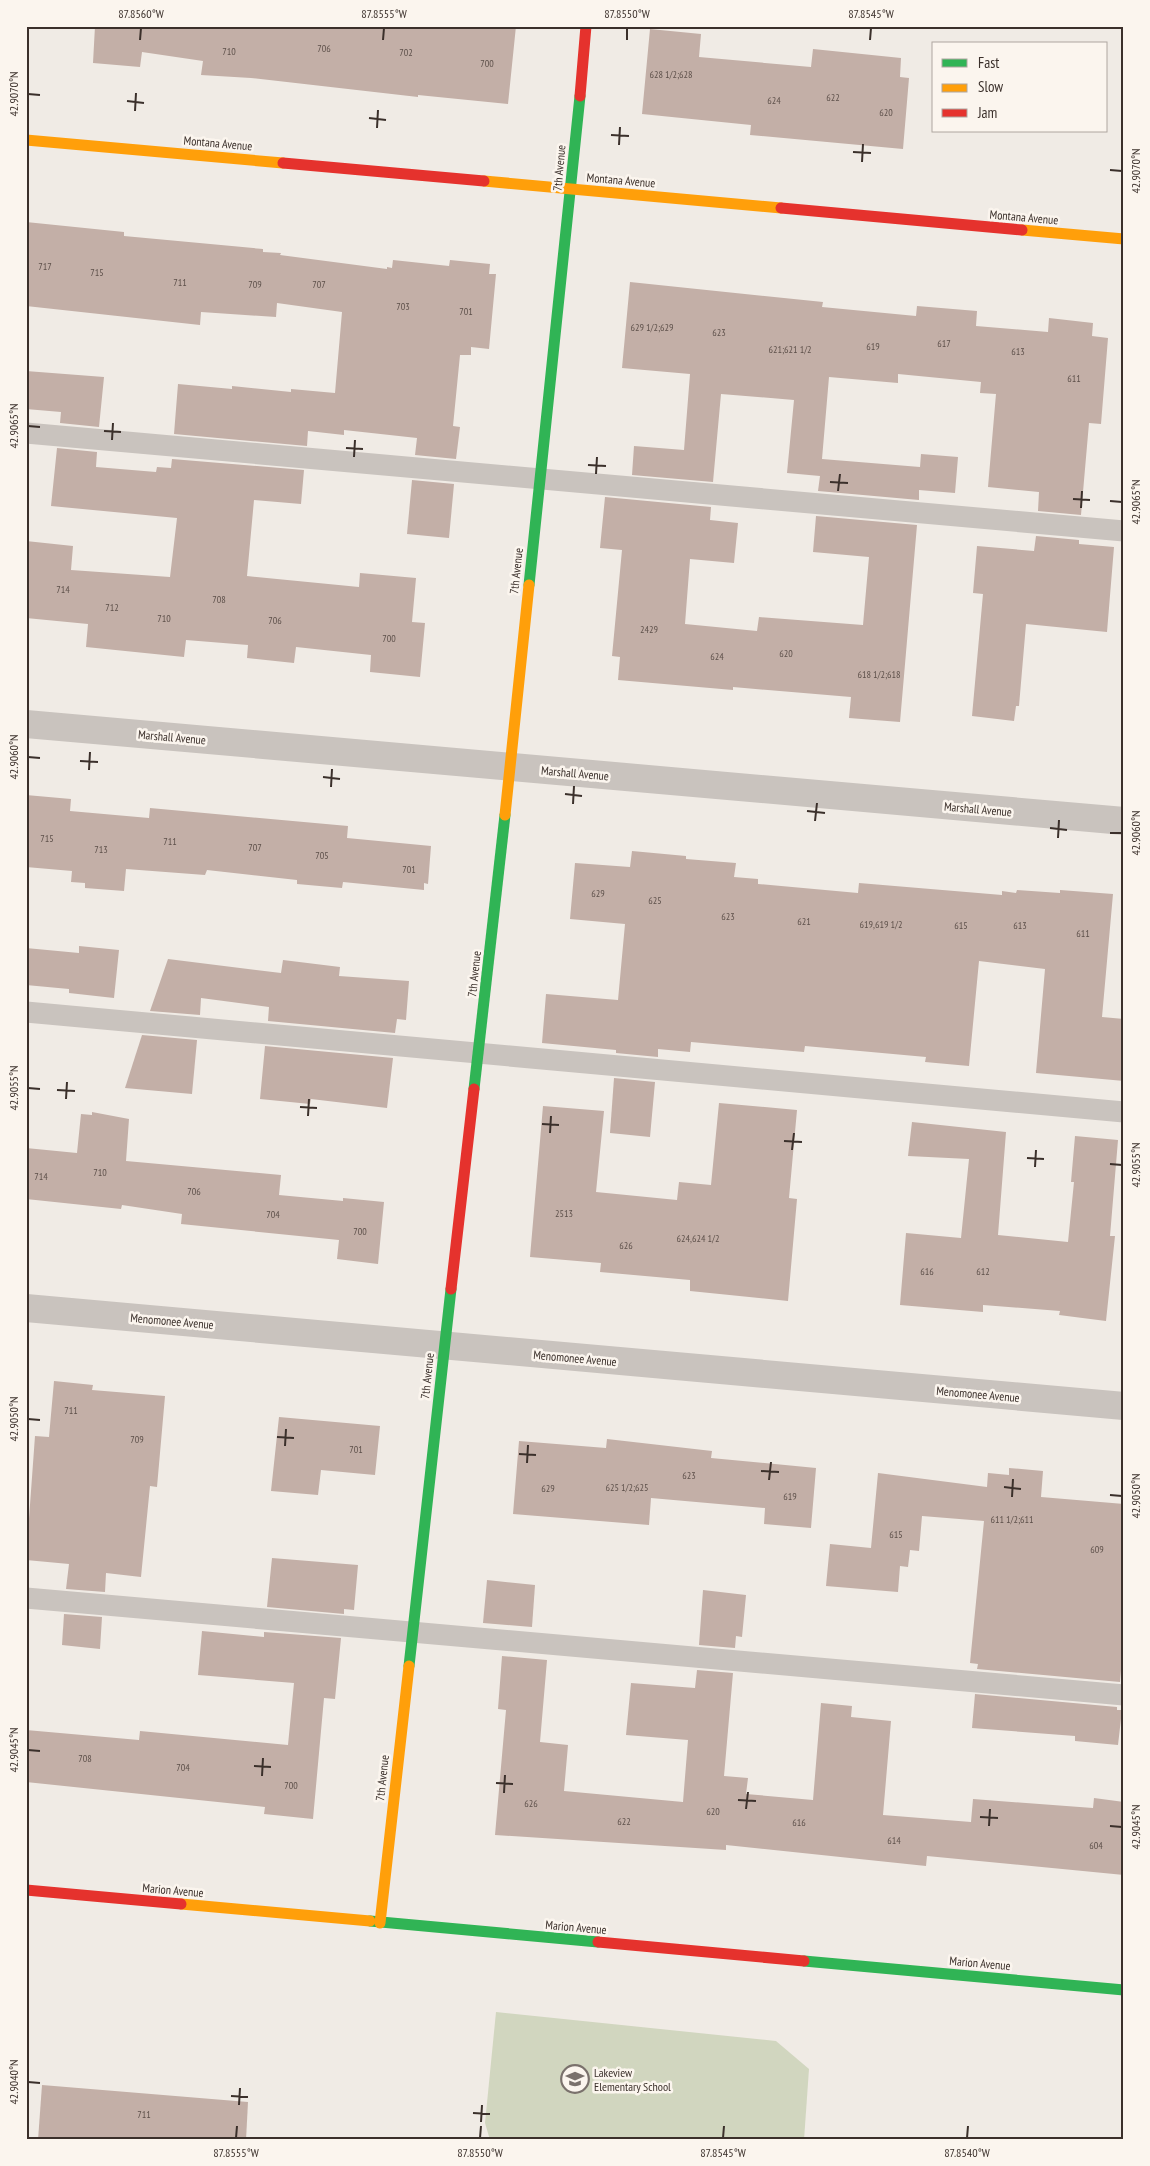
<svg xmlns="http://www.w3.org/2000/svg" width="1150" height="2166" viewBox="0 0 1150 2166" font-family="'PT Sans Narrow',sans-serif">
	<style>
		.green { fill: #d1d6bf }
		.building { fill: #c3afa7 }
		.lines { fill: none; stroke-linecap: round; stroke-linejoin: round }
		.lane { stroke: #c9c3be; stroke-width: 21 }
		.street { stroke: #c9c3be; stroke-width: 28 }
		.fast { stroke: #30b455; stroke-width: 11 }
		.slow { stroke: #ff9f0a; stroke-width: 11 }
		.jam { stroke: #e5322d; stroke-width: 11 }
		.ticks { fill: none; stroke: #3b302b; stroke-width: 2 }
		.labels { text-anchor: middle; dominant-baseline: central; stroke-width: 5; stroke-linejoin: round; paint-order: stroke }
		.number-label { font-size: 10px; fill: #5d504a }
		.street-label { font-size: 12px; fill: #3b302b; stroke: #fbf5ee }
		.poi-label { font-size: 12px; fill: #3b302b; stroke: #fbf5ee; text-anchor: start }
		.neatline { fill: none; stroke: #3b302b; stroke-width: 2 }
		.ticks-label { font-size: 12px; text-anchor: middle; fill: #3b302b }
	</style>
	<rect width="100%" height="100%" fill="#f0ebe5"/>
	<!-- green -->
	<polygon class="green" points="496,2012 776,2041 809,2069 804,2140 490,2140 485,2123"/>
	<!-- building -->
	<g class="building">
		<polygon points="95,26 516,26 508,104 418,95 418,97 251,78 201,75 203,61 142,52 140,67 93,63"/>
		<polygon points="650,29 701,34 699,57 811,67 813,49 901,58 900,77 909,78 903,149 750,135 751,125 642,114"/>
		<polygon points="26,222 124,232 124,236 263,249 263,252 281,253 280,255 387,269 387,267 392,268 393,260 449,266 450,260 490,264 489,274 496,274 489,349 471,347 471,355 460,355 453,426 460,427 456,459 415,455 417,438 344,430 344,435 308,431 307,446 174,434 178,384 232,389 232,386 291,392 291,389 335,393 342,312 277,303 276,317 201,312 200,325 26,306"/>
		<polygon points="630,282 823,302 822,307 916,316 917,306 977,311 976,326 1048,332 1049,318 1093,323 1092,336 1108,338 1101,424 1089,423 1081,515 1038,511 1039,492 988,487 996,394 980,393 981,382 898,374 898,383 829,377 822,459 920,467 921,454 958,457 955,493 919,490 919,500 818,491 820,476 787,473 794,400 721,394 713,482 632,475 634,446 684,450 690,374 622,368"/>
		<polygon points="26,371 104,377 99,427 60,423 61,412 26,409"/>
		<polygon points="57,448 97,452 96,467 156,472 157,467 171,468 172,459 304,470 301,504 254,500 247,576 359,587 360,573 416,578 412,622 425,623 420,677 370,672 371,655 296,647 294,663 247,658 248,645 186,640 184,657 86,647 88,624 26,618 26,541 73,546 71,570 170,577 177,518 51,506"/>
		<polygon points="412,480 454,484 449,538 407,534"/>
		<polygon points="605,497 711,507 710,520 738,523 734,563 690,559 685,624 757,631 759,617 863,625 869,557 813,552 816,516 917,525 900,722 849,718 851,697 733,687 733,690 618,680 620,657 612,656 622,550 600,548"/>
		<polygon points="1036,536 1079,540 1079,544 1114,547 1107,632 1026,624 1019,706 1016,706 1014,721 972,716 983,594 973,593 977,546 1034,551"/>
		<polygon points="26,795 71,799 70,811 149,818 150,808 348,826 347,838 431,846 428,884 424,883 424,890 343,882 342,888 297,884 297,880 207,870 205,875 126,869 124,891 85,888 85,883 71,882 72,871 26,867"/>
		<polygon points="632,851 686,856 686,859 736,863 734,877 758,879 758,884 858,893 859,883 1002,895 1002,891 1016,893 1017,890 1060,893 1060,890 1113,894 1102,1017 1124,1019 1124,1081 1036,1073 1045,969 979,961 969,1066 925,1062 926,1057 805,1046 804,1052 691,1042 690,1052 658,1049 658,1057 616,1053 616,1050 542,1043 546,994 618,1000 625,924 570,919 575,863 630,867"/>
		<polygon points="79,946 119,950 114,998 69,993 69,989 26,985 26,948 79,953"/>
		<polygon points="168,959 281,973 283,960 340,967 339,976 409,981 406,1020 397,1019 395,1033 268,1021 269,1007 201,998 200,1015 150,1011"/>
		<polygon points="142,1035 197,1040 192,1094 125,1088"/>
		<polygon points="265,1046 393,1058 387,1108 311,1099 310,1104 260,1099"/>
		<polygon points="614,1078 655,1082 650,1137 610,1133"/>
		<polygon points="719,1103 797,1110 789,1198 797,1199 788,1301 690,1291 690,1280 600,1272 601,1263 530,1257 543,1106 604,1111 596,1192 677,1200 679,1182 711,1185"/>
		<polygon points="92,1112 129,1119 126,1161 281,1175 279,1195 343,1201 343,1198 384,1202 378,1264 337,1259 339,1240 181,1224 182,1214 122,1205 121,1209 26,1199 26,1148 77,1153 81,1114 92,1115"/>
		<polygon points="912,1122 1006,1132 998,1235 1068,1242 1074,1182 1071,1182 1075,1136 1118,1140 1110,1236 1115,1236 1106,1321 1059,1315 1060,1311 983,1305 983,1312 900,1305 906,1233 961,1238 969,1159 908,1156"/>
		<polygon points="54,1381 93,1385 92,1390 165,1396 157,1487 150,1486 141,1577 106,1573 105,1592 66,1589 69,1564 26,1560 35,1436 49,1437"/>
		<polygon points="279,1417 380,1426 375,1475 321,1470 318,1495 271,1491"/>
		<polygon points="607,1439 712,1451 711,1458 816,1468 811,1528 764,1524 765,1508 651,1498 649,1525 513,1514 519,1441 606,1448"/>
		<polygon points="1009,1468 1043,1471 1041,1497 1124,1504 1124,1637 1120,1682 977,1669 978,1664 970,1663 984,1521 922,1516 919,1551 910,1550 908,1567 900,1566 898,1592 826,1586 830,1544 871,1548 878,1473 987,1487 988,1473 1009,1475"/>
		<polygon points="272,1558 358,1565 354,1610 344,1609 344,1614 267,1607"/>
		<polygon points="487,1580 535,1585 532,1627 483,1623"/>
		<polygon points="703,1590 746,1595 742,1637 736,1636 735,1648 699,1645"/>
		<polygon points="64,1614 102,1617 100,1649 62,1645"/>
		<polygon points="202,1631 264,1637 264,1632 341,1638 335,1699 324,1698 313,1819 264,1814 265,1807 26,1782 26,1730 139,1740 140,1731 288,1745 294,1683 198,1675"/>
		<polygon points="502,1656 547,1660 540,1742 568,1745 564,1791 683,1802 688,1740 626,1735 631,1683 695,1688 697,1670 733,1673 724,1776 748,1778 746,1794 813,1800 821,1703 852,1706 851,1717 891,1721 883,1815 971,1822 973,1799 1093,1808 1094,1798 1124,1802 1124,1875 927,1856 926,1866 726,1845 726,1850 495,1835 506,1710 498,1709"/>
		<polygon points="975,1694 1117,1707 1117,1710 1122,1710 1118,1745 1075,1741 1075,1736 972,1728"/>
		<polygon points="42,2085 248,2102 246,2140 38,2140"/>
	</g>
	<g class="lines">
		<!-- lane -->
		<g class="lane">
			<polyline points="26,433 1124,531"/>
			<polyline points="26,1012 1124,1112"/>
			<polyline points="26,1598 1124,1695"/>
		</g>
		<!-- street -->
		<g class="street">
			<polyline points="26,724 1124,821"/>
			<polyline points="26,1308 1124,1406"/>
		</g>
		<!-- fast -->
		<g class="fast">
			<polyline points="529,585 580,96"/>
			<polyline points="474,1089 505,815"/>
			<polyline points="409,1666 451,1289"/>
			<polyline points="370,1921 598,1942"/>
			<polyline points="804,1961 1124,1990"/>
		</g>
		<!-- slow -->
		<g class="slow">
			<polyline points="26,140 283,163"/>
			<polyline points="484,181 781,208"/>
			<polyline points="1022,230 1124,239"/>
			<polyline points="505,815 529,585"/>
			<polyline points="181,1904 370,1921"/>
			<polyline points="380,1923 409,1666"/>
		</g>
		<!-- jam -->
		<g class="jam">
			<polyline points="580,96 586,26"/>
			<polyline points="283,163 484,181"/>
			<polyline points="781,208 1022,230"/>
			<polyline points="451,1289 474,1089"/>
			<polyline points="26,1890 181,1904"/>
			<polyline points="598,1942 804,1961"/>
		</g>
	</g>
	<!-- ticks -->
	<path class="ticks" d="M 140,40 L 141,28M 383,40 L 384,28M 627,40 L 627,28M 870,40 L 871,28M 28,94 L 40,95M 127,101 L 144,103M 135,111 L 136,93M 369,118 L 386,120M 377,128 L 378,110M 611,135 L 629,136M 619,145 L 620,127M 853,152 L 871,153M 862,162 L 863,144M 1110,170 L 1122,171M 28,426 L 40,427M 104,431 L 121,432M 112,440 L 113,423M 346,448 L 363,449M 354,457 L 355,440M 588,465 L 606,466M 596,474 L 597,457M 830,482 L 848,483M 838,491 L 840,474M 1073,499 L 1090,500M 1110,501 L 1122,502M 1081,508 L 1082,491M 28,757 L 40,758M 80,761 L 98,762M 89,770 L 90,752M 323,777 L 340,779M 331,787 L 332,769M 565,794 L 582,796M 573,804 L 574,786M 807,811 L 825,813M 815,821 L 817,803M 1050,828 L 1067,830M 1110,833 L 1122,833M 1058,838 L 1059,820M 28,1088 L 40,1089M 57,1090 L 75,1091M 66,1099 L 67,1082M 300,1107 L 317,1108M 308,1116 L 309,1099M 542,1124 L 559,1125M 550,1133 L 551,1116M 784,1141 L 802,1142M 792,1150 L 794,1133M 1027,1158 L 1044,1159M 1110,1164 L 1122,1165M 1035,1167 L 1036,1150M 28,1419 L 40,1420M 277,1437 L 294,1438M 285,1446 L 286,1429M 519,1454 L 536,1455M 527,1463 L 528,1445M 761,1471 L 779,1472M 769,1480 L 771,1462M 1004,1487 L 1021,1489M 1110,1495 L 1122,1496M 1012,1497 L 1013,1479M 28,1750 L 40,1751M 254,1766 L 271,1767M 262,1776 L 263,1758M 496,1783 L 513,1784M 504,1793 L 505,1775M 738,1800 L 756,1801M 746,1809 L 748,1792M 980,1817 L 998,1818M 989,1826 L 990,1809M 1110,1826 L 1122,1827M 28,2082 L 40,2083M 231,2096 L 248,2097M 239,2105 L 240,2088M 473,2113 L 490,2114M 481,2122 L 482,2105M 236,2138 L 237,2126M 480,2138 L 481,2126M 723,2138 L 724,2126M 967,2138 L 968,2126"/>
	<!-- icons -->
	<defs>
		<symbol id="school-ring" viewBox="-11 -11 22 22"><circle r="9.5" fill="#fbf5ee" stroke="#7a716c" stroke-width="1.5"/><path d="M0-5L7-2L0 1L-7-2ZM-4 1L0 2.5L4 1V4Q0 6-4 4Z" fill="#7a716c"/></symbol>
	</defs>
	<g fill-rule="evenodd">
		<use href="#school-ring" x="559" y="2063" width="32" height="32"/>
	</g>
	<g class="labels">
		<!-- number labels -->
		<g class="number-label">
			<text x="324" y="48">706</text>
			<text x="229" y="51">710</text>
			<text x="406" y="52">702</text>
			<text x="487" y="63">700</text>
			<text x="671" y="74">628 1/2;628</text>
			<text x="833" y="97">622</text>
			<text x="774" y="100">624</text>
			<text x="886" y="112">620</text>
			<text x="45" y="266">717</text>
			<text x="97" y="272">715</text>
			<text x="180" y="282">711</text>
			<text x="255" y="284">709</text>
			<text x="319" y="284">707</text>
			<text x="403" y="306">703</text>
			<text x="466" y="311">701</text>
			<text x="652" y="327">629 1/2;629</text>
			<text x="719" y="332">623</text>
			<text x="944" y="343">617</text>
			<text x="873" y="346">619</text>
			<text x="790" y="349">621;621 1/2</text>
			<text x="1018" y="351">613</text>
			<text x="1074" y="378">611</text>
			<text x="63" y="589">714</text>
			<text x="219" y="599">708</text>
			<text x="112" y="607">712</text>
			<text x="164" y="618">710</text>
			<text x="275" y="620">706</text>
			<text x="649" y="629">2429</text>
			<text x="389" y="638">700</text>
			<text x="786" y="653">620</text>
			<text x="717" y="656">624</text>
			<text x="879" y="674">618 1/2;618</text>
			<text x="47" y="838">715</text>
			<text x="170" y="841">711</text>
			<text x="255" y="847">707</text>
			<text x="101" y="849">713</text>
			<text x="322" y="855">705</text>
			<text x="409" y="869">701</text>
			<text x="598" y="893">629</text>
			<text x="655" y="900">625</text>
			<text x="728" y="916">623</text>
			<text x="804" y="921">621</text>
			<text x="881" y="924">619,619 1/2</text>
			<text x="961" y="925">615</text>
			<text x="1020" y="925">613</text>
			<text x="1083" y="933">611</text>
			<text x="100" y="1172">710</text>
			<text x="41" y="1176">714</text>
			<text x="194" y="1191">706</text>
			<text x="564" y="1213">2513</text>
			<text x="273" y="1214">704</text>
			<text x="360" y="1231">700</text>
			<text x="698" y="1238">624,624 1/2</text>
			<text x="626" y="1245">626</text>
			<text x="927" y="1271">616</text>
			<text x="983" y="1271">612</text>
			<text x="71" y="1410">711</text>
			<text x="137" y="1439">709</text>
			<text x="356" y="1449">701</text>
			<text x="689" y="1475">623</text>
			<text x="627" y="1487">625 1/2;625</text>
			<text x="548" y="1488">629</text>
			<text x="790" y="1496">619</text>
			<text x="1012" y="1519">611 1/2;611</text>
			<text x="896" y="1534">615</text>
			<text x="1097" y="1549">609</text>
			<text x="85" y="1758">708</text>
			<text x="183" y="1767">704</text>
			<text x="291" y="1785">700</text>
			<text x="531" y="1803">626</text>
			<text x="713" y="1811">620</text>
			<text x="624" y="1821">622</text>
			<text x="799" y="1822">616</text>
			<text x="894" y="1840">614</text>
			<text x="1096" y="1845">604</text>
			<text x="144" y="2114">711</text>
		</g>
		<!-- street labels -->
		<g class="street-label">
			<text transform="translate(218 143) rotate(5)">Montana Avenue</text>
			<text transform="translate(559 168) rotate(-85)">7th Avenue</text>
			<text transform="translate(621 180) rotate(5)">Montana Avenue</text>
			<text transform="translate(1024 217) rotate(5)">Montana Avenue</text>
			<text transform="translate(516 571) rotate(-84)">7th Avenue</text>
			<text transform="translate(172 737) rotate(5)">Marshall Avenue</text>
			<text transform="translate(575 773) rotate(5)">Marshall Avenue</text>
			<text transform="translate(978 809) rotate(5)">Marshall Avenue</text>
			<text transform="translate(474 974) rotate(-84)">7th Avenue</text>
			<text transform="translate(172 1321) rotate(5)">Menomonee Avenue</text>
			<text transform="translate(575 1358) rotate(5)">Menomonee Avenue</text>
			<text transform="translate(427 1376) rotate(-84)">7th Avenue</text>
			<text transform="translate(978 1394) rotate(5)">Menomonee Avenue</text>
			<text transform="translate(382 1778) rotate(-84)">7th Avenue</text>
			<text transform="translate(173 1890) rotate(5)">Marion Avenue</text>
			<text transform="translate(576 1927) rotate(5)">Marion Avenue</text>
			<text transform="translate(980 1963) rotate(5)">Marion Avenue</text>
		</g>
		<!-- poi labels -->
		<g class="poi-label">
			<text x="594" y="2072">Lakeview<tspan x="594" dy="14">Elementary School</tspan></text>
		</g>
	</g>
	<!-- border -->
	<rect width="1150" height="2166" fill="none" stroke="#fbf5ee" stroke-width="55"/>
	<!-- legend -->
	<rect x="932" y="42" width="175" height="90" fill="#fbf5ee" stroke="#aea6a0"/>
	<rect x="942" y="59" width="25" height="8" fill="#30b455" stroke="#aea6a0"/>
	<text x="978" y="68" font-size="15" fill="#3b302b">Fast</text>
	<rect x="942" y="84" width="25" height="8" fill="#ff9f0a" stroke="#aea6a0"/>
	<text x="978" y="92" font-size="15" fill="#3b302b">Slow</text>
	<rect x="942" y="109" width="25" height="8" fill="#e5322d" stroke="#aea6a0"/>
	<text x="978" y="118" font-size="15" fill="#3b302b">Jam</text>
	<rect x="28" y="28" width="1094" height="2110" class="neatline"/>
	<g class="ticks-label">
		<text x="141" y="18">87.8560°W</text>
		<text x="384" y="18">87.8555°W</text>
		<text x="627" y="18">87.8550°W</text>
		<text x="871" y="18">87.8545°W</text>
		<text transform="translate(14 94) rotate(-90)" y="4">42.9070°N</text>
		<text transform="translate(1136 171) rotate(-90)" y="4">42.9070°N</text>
		<text transform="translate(14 426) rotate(-90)" y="4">42.9065°N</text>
		<text transform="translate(1136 502) rotate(-90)" y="4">42.9065°N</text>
		<text transform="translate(14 757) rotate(-90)" y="4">42.9060°N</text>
		<text transform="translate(1136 833) rotate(-90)" y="4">42.9060°N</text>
		<text transform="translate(14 1088) rotate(-90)" y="4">42.9055°N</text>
		<text transform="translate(1136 1165) rotate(-90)" y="4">42.9055°N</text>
		<text transform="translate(14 1419) rotate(-90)" y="4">42.9050°N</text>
		<text transform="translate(1136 1496) rotate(-90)" y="4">42.9050°N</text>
		<text transform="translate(14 1750) rotate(-90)" y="4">42.9045°N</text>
		<text transform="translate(1136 1827) rotate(-90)" y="4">42.9045°N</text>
		<text transform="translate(14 2082) rotate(-90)" y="4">42.9040°N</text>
		<text x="236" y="2157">87.8555°W</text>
		<text x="480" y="2157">87.8550°W</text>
		<text x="723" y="2157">87.8545°W</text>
		<text x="967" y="2157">87.8540°W</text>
	</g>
</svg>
